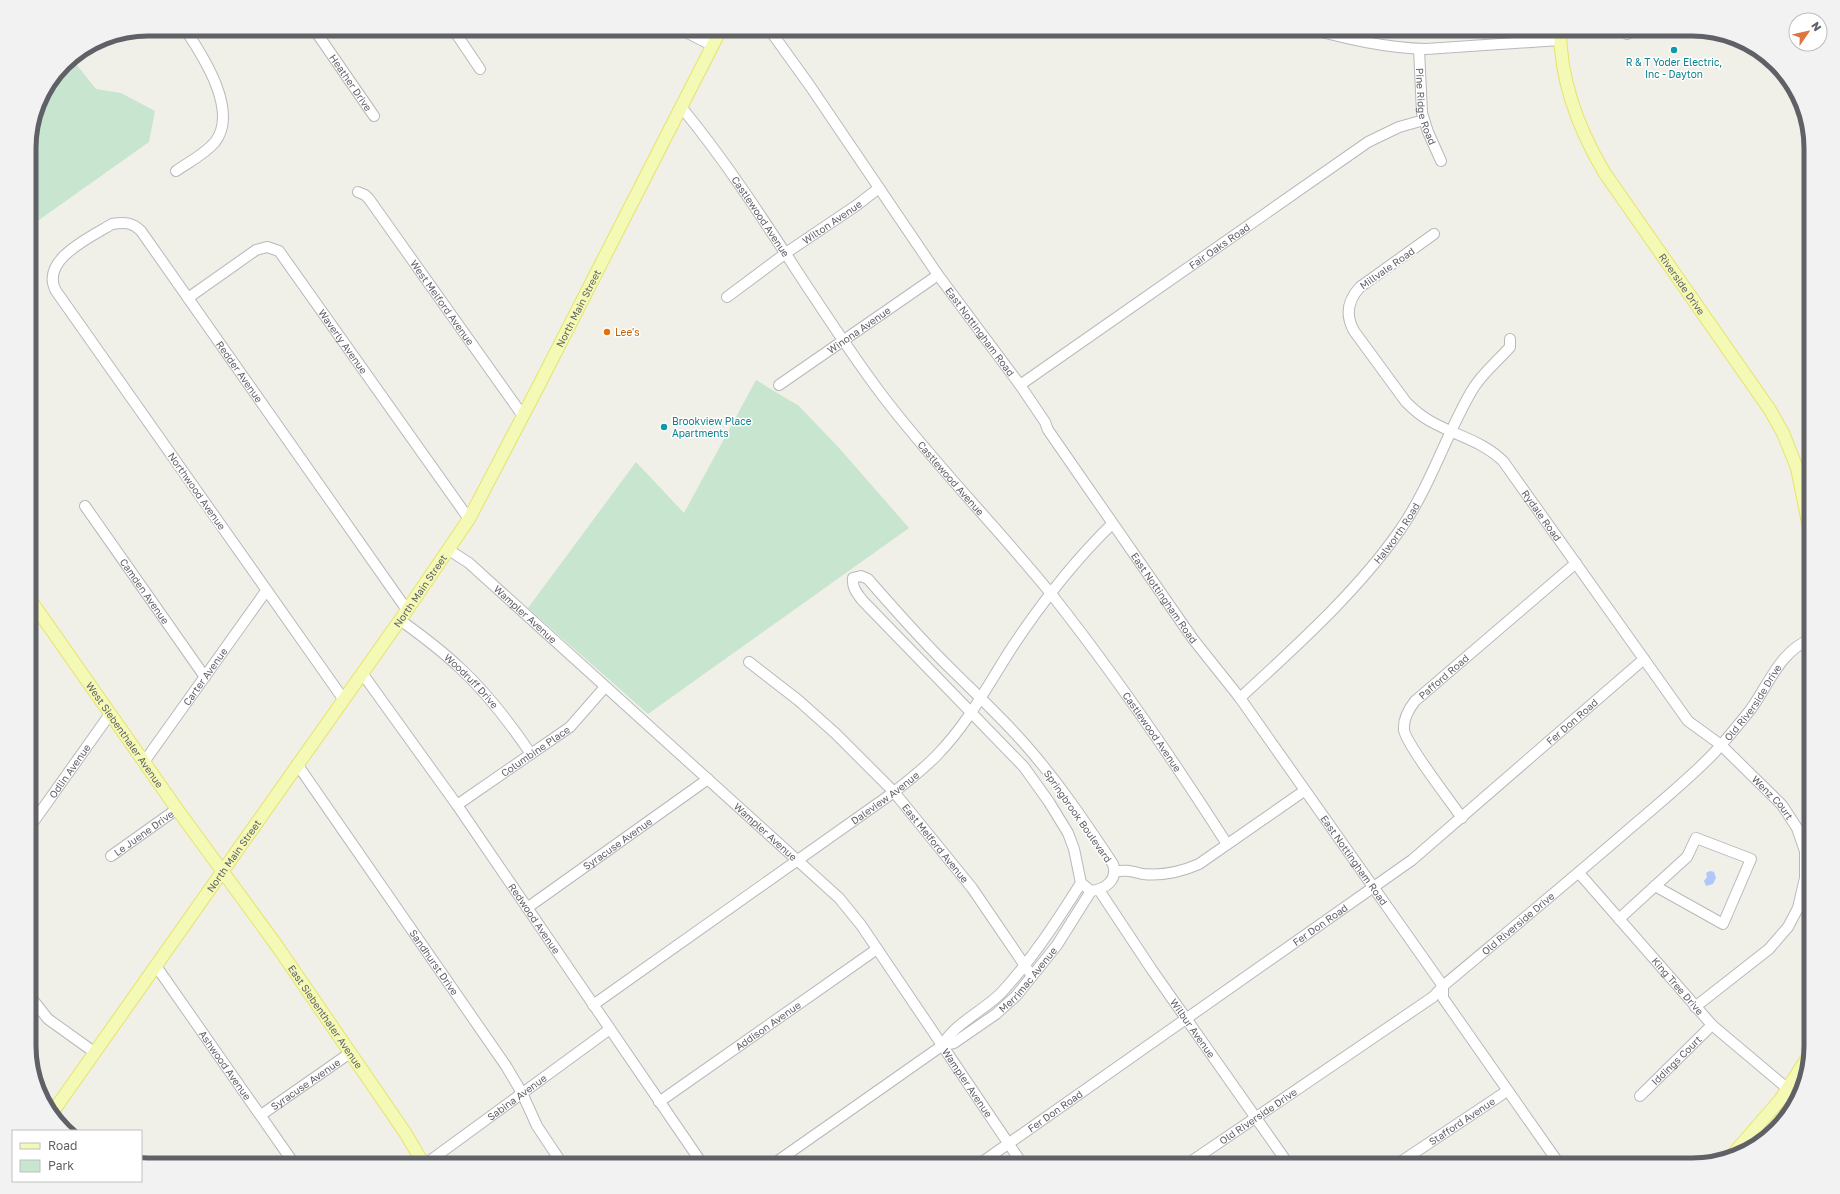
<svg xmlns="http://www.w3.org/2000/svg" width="1840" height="1194" viewBox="0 0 1840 1194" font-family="'Golos Text',sans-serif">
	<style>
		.green { fill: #c7e5cf }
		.water { fill: #b0c7f9 }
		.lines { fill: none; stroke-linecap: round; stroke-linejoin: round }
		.minor-casing { stroke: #b8b9bd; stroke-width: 12 }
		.major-casing { stroke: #e7e36a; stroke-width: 14 }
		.minor { stroke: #fff; stroke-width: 10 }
		.major { stroke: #f4f9b5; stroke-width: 12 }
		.culture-dot { fill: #0f9aa8; stroke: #fff; stroke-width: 1.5 }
		.food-dot { fill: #e8710a; stroke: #fff; stroke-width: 1.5 }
		.labels { text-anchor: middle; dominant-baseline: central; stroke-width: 3; stroke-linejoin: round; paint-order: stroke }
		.culture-label { font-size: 10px; fill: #0d838f; stroke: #fff }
		.street-label { font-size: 10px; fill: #606167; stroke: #fff }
		.food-label { font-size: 10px; fill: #c56008; stroke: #fff; text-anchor: start }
		.rim { fill: none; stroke: #606167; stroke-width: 5 }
	</style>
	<rect width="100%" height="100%" fill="#f0f0e8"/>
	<!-- green -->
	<g class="green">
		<polygon points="72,59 96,89 121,93 155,111 149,142 29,227 29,141 32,137 31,135 38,102 64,64"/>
		<polygon points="756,380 799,406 840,449 909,528 648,714 528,608 636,462 684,513"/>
	</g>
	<!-- water -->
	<polygon class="water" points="1710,871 1714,872 1716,878 1713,884 1706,886 1704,881 1707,877 1706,873"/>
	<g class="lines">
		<defs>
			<g id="minor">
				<path id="s1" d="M 314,29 L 374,116"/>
				<polyline points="453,29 480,69"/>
				<polyline points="680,29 713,46"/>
				<path id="s2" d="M 769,29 L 810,86 L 938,275 L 1020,385 L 1045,422 L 1048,430 L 1193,639 L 1240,698 L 1443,986 L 1443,998 L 1560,1165"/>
				<path d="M 1310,29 C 1348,39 1386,48 1426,49 L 1560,40"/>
				<polyline points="1627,34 1634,29"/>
				<path id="s3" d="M 1419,49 L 1422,113 L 1428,132 L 1441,161"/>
				<path id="s4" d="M 682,108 C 756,198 812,302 882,395 C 935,465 997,527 1052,595 C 1115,675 1172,758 1227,844"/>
				<path d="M 176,171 C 189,162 205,154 215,142 C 239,111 203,56 185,29"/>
				<path id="s5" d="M 358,192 L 365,195 L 369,199 L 523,416"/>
				<path id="s6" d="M 1434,234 L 1360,287 C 1348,300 1345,315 1354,331 L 1406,402 C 1413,409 1421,416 1430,421 C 1456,436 1481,440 1503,461 L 1688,721 L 1721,745 L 1782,805 L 1797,828 L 1805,851 L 1805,878 L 1798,908 L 1788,927 L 1769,949 L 1695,1007"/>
				<path id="s7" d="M 727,297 L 786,253 L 857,205 L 879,188"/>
				<path id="s8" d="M 188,298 L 256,250 L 267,247 L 279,251 L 469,519"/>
				<path id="s9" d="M 779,385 L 938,275"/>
				<path id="s10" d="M 1020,385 L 1368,142 L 1399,127 L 1424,120"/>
				<path id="s11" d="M 85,506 L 205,677"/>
				<path id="s12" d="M 449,550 L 469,563 L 839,898 L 861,925 L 1023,1165"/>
				<path d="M 861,576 L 868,579 C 896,611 923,642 953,671 C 976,694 1001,717 1023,742 C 1057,780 1085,822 1113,864 C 1118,880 1106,889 1091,891 L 1081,883 L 1074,849 L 1068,833 L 1049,802 L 1024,767 L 862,600 C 857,593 852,588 853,578 Z"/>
				<path id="s13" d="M 400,620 C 421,635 442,651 460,668 C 488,694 510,723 531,754"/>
				<path id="s14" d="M 749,662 L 798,700 L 835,733 L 894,792 L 972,888 L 1032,976"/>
				<path id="s15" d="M 362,673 L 457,805 L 703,1165"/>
				<path id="s16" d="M 1240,698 C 1295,647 1357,592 1400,530 C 1430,487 1445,437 1471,392 C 1481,374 1497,362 1510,347 L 1510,339"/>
				<path id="s17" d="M 344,700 L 56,291 C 39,260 91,237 112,224 C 124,222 132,222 141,231 L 407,610"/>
				<path id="s18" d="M 144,762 L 266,591"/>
				<path id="s19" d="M 297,764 L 506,1066 L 522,1093 L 537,1126 L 563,1165"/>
				<path id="s20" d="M 457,805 L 570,727 L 605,687"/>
				<path id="s21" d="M 1462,818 C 1451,802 1406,744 1404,730 C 1403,719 1408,710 1415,701 L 1576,563"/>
				<path id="s22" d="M 29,828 L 110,714"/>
				<polygon points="1696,838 1751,859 1723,924 1655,886 1687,857"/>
				<path id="s23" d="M 111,856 L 177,809"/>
				<path d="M 1115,872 C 1126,869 1133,872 1143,874 C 1163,876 1181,872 1199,864 L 1304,791"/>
				<path id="s24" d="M 1579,873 L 1712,1025 L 1788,1089"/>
				<path id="s25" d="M 1099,890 L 1152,970 L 1289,1165"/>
				<path id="s26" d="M 527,908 L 708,779"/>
				<polyline points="1619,919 1655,886"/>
				<path id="s27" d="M 156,966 L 295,1165"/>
				<polyline points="29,995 48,1019 94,1052"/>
				<path id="s28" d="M 593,1005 L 894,792 C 909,780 925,768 938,754 C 968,723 988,685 1011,649 C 1040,605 1074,561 1112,524"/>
				<path d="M 943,1045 C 952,1025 985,1010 1002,992 C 1033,958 1057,921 1081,883"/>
				<path id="s29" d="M 1640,1096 L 1712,1025"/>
				<path id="s30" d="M 659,1102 L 877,949"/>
				<path id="s31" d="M 261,1115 L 350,1053"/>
				<path id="s32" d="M 424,1165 L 610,1029"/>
				<path id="s33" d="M 772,1165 L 943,1045 L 954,1043 L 996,1014 L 1016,996 L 1057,945 L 1091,891"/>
				<path id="s34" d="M 978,1165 L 1412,860 L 1644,659"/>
				<path id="s35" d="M 1186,1165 L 1433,997 L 1443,986 C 1505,934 1567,883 1628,830 C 1657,805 1687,781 1714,753 C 1727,739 1739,724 1751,709 C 1769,684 1780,651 1811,639"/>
				<path id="s36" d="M 1396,1165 L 1507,1091"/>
			</g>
			<g id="major">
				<path id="s37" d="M 1560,29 C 1560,80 1578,128 1604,172 L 1770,410 L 1783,433 L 1797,468 L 1811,537"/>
				<path id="s38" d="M 29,598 L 177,809 L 277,946 L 406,1134 L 424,1165"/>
				<path id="s39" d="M 52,1113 L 407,610 L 469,519 L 538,387 L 721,29"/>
				<polyline points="1733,1154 1780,1100 1809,1055"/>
			</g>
		</defs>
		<!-- minor casing -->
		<use href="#minor" class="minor-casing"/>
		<!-- major casing -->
		<use href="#major" class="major-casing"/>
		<!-- minor -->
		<use href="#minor" class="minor"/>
		<!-- major -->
		<use href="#major" class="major"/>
	</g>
	<!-- markers -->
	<g class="culture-dot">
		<circle cx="1674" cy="50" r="4"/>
		<circle cx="664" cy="427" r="4"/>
	</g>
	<circle class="food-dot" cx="607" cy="332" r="4"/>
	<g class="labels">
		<!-- culture labels -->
		<g class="culture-label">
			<text x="1674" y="62">R &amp; T Yoder Electric,<tspan x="1674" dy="12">Inc - Dayton</tspan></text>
			<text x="672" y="421" text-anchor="start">Brookview Place<tspan x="672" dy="12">Apartments</tspan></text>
		</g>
		<!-- street labels -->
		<g class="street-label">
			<text stroke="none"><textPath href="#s1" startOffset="65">Heather Drive</textPath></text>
			<text stroke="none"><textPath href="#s3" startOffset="58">Pine Ridge Road</textPath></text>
			<text stroke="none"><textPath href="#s4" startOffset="134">Castlewood Avenue</textPath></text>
			<text stroke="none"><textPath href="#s7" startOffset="129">Wilton Avenue</textPath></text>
			<text stroke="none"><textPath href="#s10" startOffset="243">Fair Oaks Road</textPath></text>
			<text transform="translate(1387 268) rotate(-35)">Millvale Road</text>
			<text stroke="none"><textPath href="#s37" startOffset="288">Riverside Drive</textPath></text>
			<text stroke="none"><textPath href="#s5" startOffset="140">West Melford Avenue</textPath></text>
			<text stroke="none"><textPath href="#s39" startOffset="963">North Main Street</textPath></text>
			<text stroke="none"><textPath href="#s9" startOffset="97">Winona Avenue</textPath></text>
			<text stroke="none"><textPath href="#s2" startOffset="369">East Nottingham Road</textPath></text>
			<text stroke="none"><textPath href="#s8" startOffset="218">Waverly Avenue</textPath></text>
			<text stroke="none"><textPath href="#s17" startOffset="800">Redder Avenue</textPath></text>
			<text stroke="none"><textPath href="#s4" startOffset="458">Castlewood Avenue</textPath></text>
			<text transform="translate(197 491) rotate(55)">Northwood Avenue</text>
			<text stroke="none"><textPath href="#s6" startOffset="408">Rydale Road</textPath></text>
			<text stroke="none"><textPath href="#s16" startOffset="228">Halworth Road</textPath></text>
			<text stroke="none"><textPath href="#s39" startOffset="639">North Main Street</textPath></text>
			<text stroke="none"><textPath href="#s11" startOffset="104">Camden Avenue</textPath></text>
			<text stroke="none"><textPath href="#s2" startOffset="693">East Nottingham Road</textPath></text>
			<text stroke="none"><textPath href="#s12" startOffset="100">Wampler Avenue</textPath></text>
			<text stroke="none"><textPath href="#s18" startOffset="105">Carter Avenue</textPath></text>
			<text stroke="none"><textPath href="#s21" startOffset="175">Pafford Road</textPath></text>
			<text stroke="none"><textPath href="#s13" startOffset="94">Woodruff Drive</textPath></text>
			<text stroke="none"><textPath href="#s35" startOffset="735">Old Riverside Drive</textPath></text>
			<text stroke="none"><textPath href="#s34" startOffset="742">Fer Don Road</textPath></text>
			<text stroke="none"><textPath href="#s4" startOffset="782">Castlewood Avenue</textPath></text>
			<text stroke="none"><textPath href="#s38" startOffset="167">West Siebenthaler Avenue</textPath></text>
			<text stroke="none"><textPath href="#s20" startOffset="95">Columbine Place</textPath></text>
			<text stroke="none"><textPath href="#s22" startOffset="70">Odlin Avenue</textPath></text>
			<text stroke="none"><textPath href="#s28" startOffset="358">Daleview Avenue</textPath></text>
			<text stroke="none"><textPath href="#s6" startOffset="775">Wenz Court</textPath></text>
			<text transform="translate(1078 816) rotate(55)">Springbrook Boulevard</text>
			<text stroke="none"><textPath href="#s12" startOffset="424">Wampler Avenue</textPath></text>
			<text stroke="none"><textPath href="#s23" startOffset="40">Le Juene Drive</textPath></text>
			<text stroke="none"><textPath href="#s14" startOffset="261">East Melford Avenue</textPath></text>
			<text stroke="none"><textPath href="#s26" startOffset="111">Syracuse Avenue</textPath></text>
			<text stroke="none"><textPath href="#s39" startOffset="315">North Main Street</textPath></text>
			<text stroke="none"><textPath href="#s2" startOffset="1017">East Nottingham Road</textPath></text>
			<text stroke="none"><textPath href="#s15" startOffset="300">Redwood Avenue</textPath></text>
			<text stroke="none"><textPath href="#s35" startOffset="411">Old Riverside Drive</textPath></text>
			<text stroke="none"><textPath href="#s34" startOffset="418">Fer Don Road</textPath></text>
			<text stroke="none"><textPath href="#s19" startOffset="241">Sandhurst Drive</textPath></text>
			<text stroke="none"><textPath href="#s33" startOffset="318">Merrimac Avenue</textPath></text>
			<text stroke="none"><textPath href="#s24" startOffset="150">King Tree Drive</textPath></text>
			<text stroke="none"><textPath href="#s38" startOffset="513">East Siebenthaler Avenue</textPath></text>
			<text stroke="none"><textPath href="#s30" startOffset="133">Addison Avenue</textPath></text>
			<text stroke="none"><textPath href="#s25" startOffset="167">Wilbur Avenue</textPath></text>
			<text stroke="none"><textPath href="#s29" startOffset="51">Iddings Court</textPath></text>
			<text stroke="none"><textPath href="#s27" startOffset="121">Ashwood Avenue</textPath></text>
			<text stroke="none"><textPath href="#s12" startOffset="748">Wampler Avenue</textPath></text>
			<text stroke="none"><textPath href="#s31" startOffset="54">Syracuse Avenue</textPath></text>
			<text stroke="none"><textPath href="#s32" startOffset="115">Sabina Avenue</textPath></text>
			<text stroke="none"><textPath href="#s34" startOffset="94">Fer Don Road</textPath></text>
			<text stroke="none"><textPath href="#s35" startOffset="87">Old Riverside Drive</textPath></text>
			<text stroke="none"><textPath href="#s36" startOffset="79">Stafford Avenue</textPath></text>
		</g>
		<!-- food labels -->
		<g class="food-label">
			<text x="615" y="332">Lee's</text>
		</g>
	</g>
	<!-- crop -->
	<path d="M0 0H1840V1194H0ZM148 36H1692A112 112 0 0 1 1804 148V1046A112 112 0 0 1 1692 1158H148A112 112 0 0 1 36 1046V148A112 112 0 0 1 148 36Z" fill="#f2f2f3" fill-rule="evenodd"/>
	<path class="rim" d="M148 36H1692A112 112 0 0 1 1804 148V1046A112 112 0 0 1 1692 1158H148A112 112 0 0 1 36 1046V148A112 112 0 0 1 148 36Z"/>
	<!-- legend -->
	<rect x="12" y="1130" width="130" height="52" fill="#ffffff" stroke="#bfc0c2"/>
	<rect x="20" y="1143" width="20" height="6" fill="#f4f9b5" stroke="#bfc0c2"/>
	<text x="48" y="1150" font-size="12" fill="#606167">Road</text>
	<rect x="20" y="1160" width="20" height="12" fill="#c7e5cf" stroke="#bfc0c2"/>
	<text x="48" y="1170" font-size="12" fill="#606167">Park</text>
	<!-- north arrow -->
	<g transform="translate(1808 32) rotate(56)"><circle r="19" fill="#ffffff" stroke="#bfc0c2"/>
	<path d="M0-3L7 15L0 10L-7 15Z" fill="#dd7442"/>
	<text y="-6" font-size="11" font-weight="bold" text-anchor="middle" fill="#606167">N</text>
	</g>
</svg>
